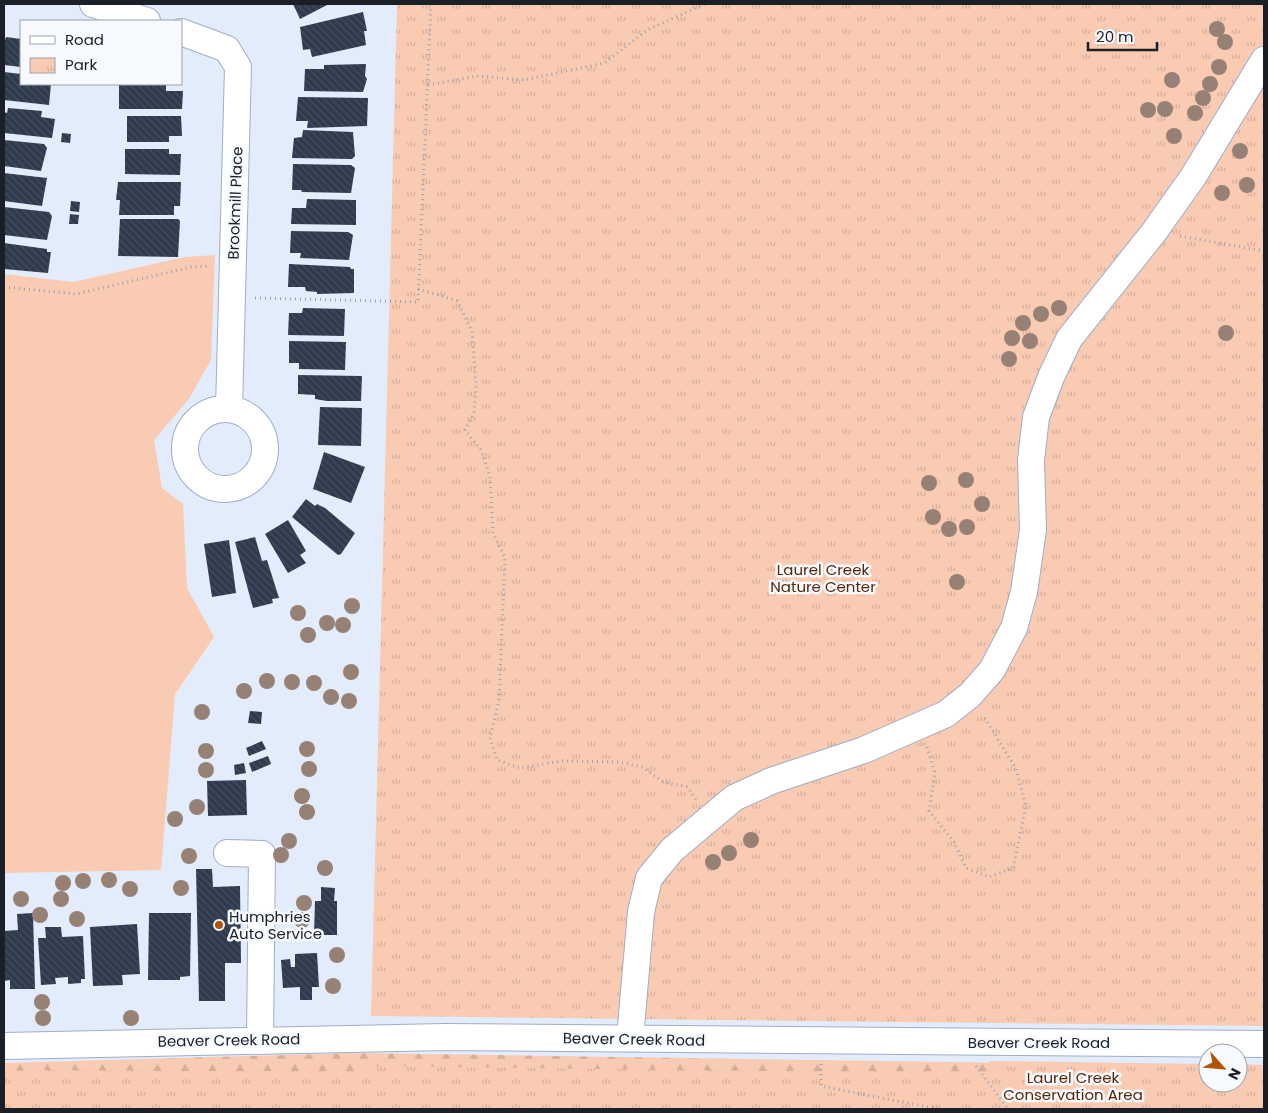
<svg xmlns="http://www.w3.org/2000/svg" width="1268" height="1113" viewBox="0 0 1268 1113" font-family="Poppins,sans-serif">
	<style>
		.green { fill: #f9cbb3 }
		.forest { fill: url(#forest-firs) }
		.park { fill: url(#park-tufts) }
		.building { fill: url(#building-back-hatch) }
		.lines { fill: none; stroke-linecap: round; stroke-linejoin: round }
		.minor-casing { stroke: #a0adc6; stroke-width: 28 }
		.path { stroke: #9ba2af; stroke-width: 3; stroke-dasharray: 1 4; stroke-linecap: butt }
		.minor { stroke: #fff; stroke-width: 26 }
		.tree { fill: #978074 }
		.poi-dot { fill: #b25305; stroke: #f6f9fe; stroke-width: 2 }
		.labels { text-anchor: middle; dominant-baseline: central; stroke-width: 5; stroke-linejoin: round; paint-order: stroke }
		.street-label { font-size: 15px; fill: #1a1f28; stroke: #f6f9fe }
		.park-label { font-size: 15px; fill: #582806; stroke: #f6f9fe }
		.poi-label { font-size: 15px; fill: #1a1f28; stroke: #f6f9fe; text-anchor: start }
	</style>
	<defs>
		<pattern id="forest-firs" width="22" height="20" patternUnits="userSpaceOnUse" patternTransform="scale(1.25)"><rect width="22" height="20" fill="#f9cbb3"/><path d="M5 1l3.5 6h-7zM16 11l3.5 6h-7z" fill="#d5ae9a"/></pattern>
		<pattern id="park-tufts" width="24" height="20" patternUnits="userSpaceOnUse" patternTransform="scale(1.25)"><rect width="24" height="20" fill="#f9cbb3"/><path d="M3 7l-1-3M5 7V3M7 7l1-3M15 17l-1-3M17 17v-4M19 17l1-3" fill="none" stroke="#d5ae9a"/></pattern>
		<pattern id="building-back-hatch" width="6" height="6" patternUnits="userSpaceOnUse" patternTransform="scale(1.25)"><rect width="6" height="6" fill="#2f3a4e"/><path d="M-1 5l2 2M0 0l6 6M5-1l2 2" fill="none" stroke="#444e5f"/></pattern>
	</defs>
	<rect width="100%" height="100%" fill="#e3ecfb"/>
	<!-- green -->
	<polygon class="green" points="215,255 211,360 189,399 154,440 162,488 183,504 187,588 214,637 175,694 161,870 4,873 4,274 73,282 185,257"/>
	<!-- forest -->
	<polygon class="forest" points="356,1053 1208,1066 1208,1083 1238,1083 1264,1109 250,1109 4,1091 4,1063"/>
	<!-- park -->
	<g class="park">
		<polygon points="397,4 1264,4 1264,1026 371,1016"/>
		<polygon points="989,1061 1208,1064 1208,1083 1238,1083 1238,1064 1264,1065 1264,1109 4,1109 4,1070 370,1072 371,1066 988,1074"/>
	</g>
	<!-- building -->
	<g class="building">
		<polygon points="293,4 329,4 300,19"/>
		<polygon points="363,12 367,31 364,31 366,45 312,57 310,49 303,50 300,27"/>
		<polygon points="6,37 21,39 21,67 4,65 4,44"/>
		<polygon points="366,64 365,76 367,79 363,92 304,91 305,69 324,69 324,65"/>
		<polygon points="4,72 21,74 21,84 51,84 49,105 4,100"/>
		<polygon points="119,84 166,84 166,91 183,91 182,109 119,109"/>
		<polygon points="298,97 368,98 367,126 307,128 308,121 296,121"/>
		<polygon points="8,108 42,111 41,117 55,119 52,138 4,133 4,112 7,113"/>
		<polygon points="127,116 181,116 182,136 169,136 169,142 127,142"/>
		<polygon points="303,130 353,132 355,156 352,159 292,158 294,138 302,137"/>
		<polygon points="62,133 71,134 70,143 61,142"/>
		<polygon points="4,140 44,144 47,148 41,171 4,166"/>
		<polygon points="125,149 169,149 169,154 181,154 180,175 125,174"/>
		<polygon points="293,164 351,165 355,168 351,193 302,192 301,190 292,190"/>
		<polygon points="4,173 47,178 42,206 4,201"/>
		<polygon points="118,182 181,182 180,206 174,206 174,215 119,215 120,200 116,200"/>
		<polygon points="307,199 356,200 356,225 291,224 292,208 306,208"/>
		<polygon points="71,201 80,202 79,212 70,211"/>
		<polygon points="4,207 49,212 52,216 47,240 4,235"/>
		<polygon points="70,214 79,215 78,224 69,224"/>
		<polygon points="120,219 178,219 180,221 178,257 118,256"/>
		<polygon points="291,231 348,232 353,235 349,260 300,258 301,253 290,253"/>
		<polygon points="4,243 47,249 47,252 51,252 48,273 4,269"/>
		<polygon points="289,264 350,267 351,269 354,269 354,293 317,294 317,292 306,291 305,287 288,287"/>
		<polygon points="303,308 345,309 344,336 288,335 289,313 302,313"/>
		<polygon points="289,341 346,342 345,370 299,369 299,363 289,363"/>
		<polygon points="298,375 362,376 361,401 327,401 315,399 315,395 298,394"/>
		<polygon points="320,407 362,408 361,446 318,445"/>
		<polygon points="324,452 365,467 351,503 313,489"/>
		<polygon points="306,499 315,506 317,504 325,508 355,533 341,554 338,555 292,517"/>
		<polygon points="288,520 306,551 300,555 306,563 288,573 265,534"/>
		<polygon points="255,537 262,561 267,560 279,598 272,599 273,603 253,608 235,542"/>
		<polygon points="229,540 236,593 212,597 204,544"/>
		<polygon points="250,711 262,712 261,724 248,723"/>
		<polygon points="262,741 266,749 249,756 246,748"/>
		<polygon points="268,756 271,764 252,772 249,763"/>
		<polygon points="244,763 246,773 235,775 234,765"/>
		<polygon points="246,780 247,815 208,816 207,781"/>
		<polygon points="196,869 212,869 213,887 240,886 241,963 225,963 225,1001 199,1001"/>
		<polygon points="321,887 335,888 334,901 337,901 337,935 314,935 315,901 321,901"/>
		<polygon points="33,913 35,989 10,989 10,980 4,981 4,931 18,930 17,914"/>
		<polygon points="149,913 191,913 190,976 180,977 180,980 148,980"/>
		<polygon points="137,924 140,974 122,975 123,985 93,986 90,927"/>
		<polygon points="45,927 61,927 62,937 83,936 85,979 81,979 81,983 68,984 68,977 55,978 56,984 41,985 38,938 46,938"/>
		<polygon points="317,953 319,987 312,987 312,1000 300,1000 300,987 283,988 281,960 290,959 291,967 295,967 295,954"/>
	</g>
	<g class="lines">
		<defs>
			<g id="minor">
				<polyline points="93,4 147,21"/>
				<polyline points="181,32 227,49 238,67 229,409"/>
				<circle cx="225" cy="449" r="40"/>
				<polyline points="227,853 262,854 260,1039"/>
				<polyline points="630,1038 641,912 649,878 672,850 734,798 771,781 864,750 946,714 970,695 992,670 1014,628 1024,592 1033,530 1031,460 1036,417 1051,377 1069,339 1154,232 1193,177 1264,60"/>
				<polyline points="4,1046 445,1037 1264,1044"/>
			</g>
		</defs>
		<!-- minor casing -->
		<use href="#minor" class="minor-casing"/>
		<!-- path -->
		<g class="path">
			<polyline points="428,85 477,76 524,80 604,63 649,29 705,4"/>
			<polyline points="1180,236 1264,251"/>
			<polyline points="4,287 77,294 191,267 210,266"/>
			<polyline points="418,289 457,301 472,331 476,385 474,413 465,430 481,450 490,476 493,533 505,558 499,700 490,738 497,760 520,768 562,761 620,762 642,767 663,782 687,787 696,799"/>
			<polyline points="255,298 418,302 431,4"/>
			<polyline points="927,747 935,773 929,811 954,842 966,868 989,877 1013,868 1026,806 1016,769 983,715"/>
			<polyline points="821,1064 821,1086 938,1109"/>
			<polyline points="976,1066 1008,1109"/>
		</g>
		<!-- minor -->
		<use href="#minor" class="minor"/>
	</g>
	<!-- trees -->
	<g class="tree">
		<circle cx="1217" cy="29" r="8"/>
		<circle cx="1225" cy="42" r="8"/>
		<circle cx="1219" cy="67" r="8"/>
		<circle cx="1172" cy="80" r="8"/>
		<circle cx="1210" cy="84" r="8"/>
		<circle cx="1203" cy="98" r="8"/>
		<circle cx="1165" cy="109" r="8"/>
		<circle cx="1148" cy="110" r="8"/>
		<circle cx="1195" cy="113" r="8"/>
		<circle cx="1174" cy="136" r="8"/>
		<circle cx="1240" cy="151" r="8"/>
		<circle cx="1247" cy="185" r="8"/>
		<circle cx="1222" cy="193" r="8"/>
		<circle cx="1059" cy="308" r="8"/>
		<circle cx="1041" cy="314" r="8"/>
		<circle cx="1023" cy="323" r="8"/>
		<circle cx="1226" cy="333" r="8"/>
		<circle cx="1012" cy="338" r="8"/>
		<circle cx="1030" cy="341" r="8"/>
		<circle cx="1009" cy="359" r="8"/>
		<circle cx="966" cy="480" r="8"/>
		<circle cx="929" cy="483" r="8"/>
		<circle cx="982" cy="504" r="8"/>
		<circle cx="933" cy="517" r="8"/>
		<circle cx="967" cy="527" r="8"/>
		<circle cx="949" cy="529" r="8"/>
		<circle cx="957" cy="582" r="8"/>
		<circle cx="352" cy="606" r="8"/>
		<circle cx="298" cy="613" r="8"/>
		<circle cx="327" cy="623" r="8"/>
		<circle cx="343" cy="625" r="8"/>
		<circle cx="308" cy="635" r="8"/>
		<circle cx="351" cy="672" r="8"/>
		<circle cx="267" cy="681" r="8"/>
		<circle cx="292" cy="682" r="8"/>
		<circle cx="314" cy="683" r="8"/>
		<circle cx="244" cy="691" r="8"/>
		<circle cx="331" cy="697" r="8"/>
		<circle cx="349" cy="701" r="8"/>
		<circle cx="202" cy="712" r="8"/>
		<circle cx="307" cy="749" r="8"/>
		<circle cx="206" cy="751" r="8"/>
		<circle cx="309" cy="769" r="8"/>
		<circle cx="206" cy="770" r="8"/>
		<circle cx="302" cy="796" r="8"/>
		<circle cx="197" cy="807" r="8"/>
		<circle cx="307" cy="812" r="8"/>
		<circle cx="175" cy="819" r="8"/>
		<circle cx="751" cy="840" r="8"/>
		<circle cx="289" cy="841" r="8"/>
		<circle cx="729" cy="853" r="8"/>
		<circle cx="281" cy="855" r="8"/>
		<circle cx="189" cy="856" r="8"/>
		<circle cx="713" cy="862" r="8"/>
		<circle cx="325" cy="868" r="8"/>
		<circle cx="109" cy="880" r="8"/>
		<circle cx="83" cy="881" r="8"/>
		<circle cx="63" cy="883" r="8"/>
		<circle cx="181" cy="888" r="8"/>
		<circle cx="130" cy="889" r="8"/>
		<circle cx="21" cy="899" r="8"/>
		<circle cx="61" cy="899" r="8"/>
		<circle cx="304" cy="903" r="8"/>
		<circle cx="40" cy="915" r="8"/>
		<circle cx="77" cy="919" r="8"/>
		<circle cx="302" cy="920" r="8"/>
		<circle cx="337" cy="955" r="8"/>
		<circle cx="333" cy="986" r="8"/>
		<circle cx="42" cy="1002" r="8"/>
		<circle cx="43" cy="1018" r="8"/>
		<circle cx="131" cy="1018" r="8"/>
	</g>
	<!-- markers -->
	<circle class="poi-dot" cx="219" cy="925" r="5"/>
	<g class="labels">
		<!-- street labels -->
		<g class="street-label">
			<text transform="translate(235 203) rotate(-88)">Brookmill Place</text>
			<text transform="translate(634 1039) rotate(1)">Beaver Creek Road</text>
			<text transform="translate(229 1040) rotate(-1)">Beaver Creek Road</text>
			<text x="1039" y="1042">Beaver Creek Road</text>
		</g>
		<!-- park labels -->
		<g class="park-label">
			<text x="823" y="569">Laurel Creek<tspan x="823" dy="17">Nature Center</tspan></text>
			<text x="1073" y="1077">Laurel Creek<tspan x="1073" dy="17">Conservation Area</tspan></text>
		</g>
		<!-- poi labels -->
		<g class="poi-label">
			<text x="229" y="916">Humphries<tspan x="229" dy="17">Auto Service</tspan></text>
		</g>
	</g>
	<!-- border -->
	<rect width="1268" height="1113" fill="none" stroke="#1a1f28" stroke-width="10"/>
	<!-- legend -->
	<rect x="20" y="20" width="162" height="65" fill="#f6f9fe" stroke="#9ea2a8"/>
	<rect x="30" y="36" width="25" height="8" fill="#ffffff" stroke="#9ea2a8"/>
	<text x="65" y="45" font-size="15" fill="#1a1f28">Road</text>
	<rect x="30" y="58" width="25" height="15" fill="url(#park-tufts)" stroke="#9ea2a8"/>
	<text x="65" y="70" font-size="15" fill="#1a1f28">Park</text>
	<!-- north arrow -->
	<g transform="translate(1223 1068) rotate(117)"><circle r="24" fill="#f6f9fe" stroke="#9ea2a8"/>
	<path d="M0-4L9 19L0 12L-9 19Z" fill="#b25305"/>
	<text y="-8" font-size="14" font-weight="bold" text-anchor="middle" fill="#1a1f28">N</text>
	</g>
	<!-- scale -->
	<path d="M1088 42v8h69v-8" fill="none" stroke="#1a1f28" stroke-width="2.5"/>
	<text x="1096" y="42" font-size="15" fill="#1a1f28" stroke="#f6f9fe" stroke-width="4" paint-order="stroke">20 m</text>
</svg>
